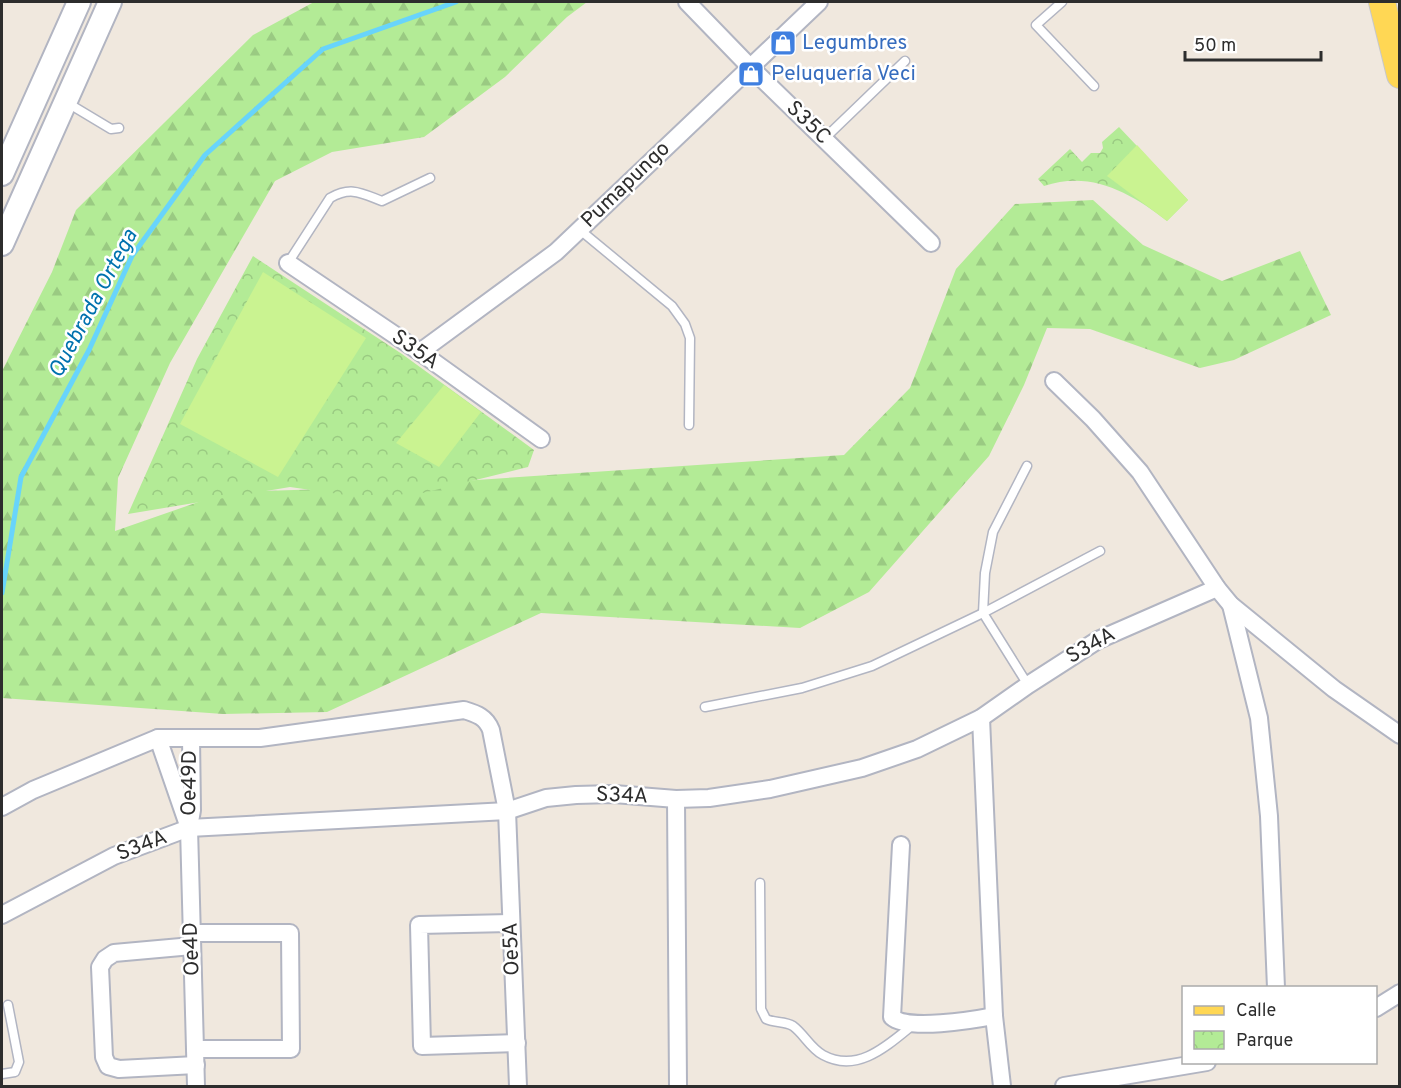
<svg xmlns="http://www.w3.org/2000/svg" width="1401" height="1088" viewBox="0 0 1401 1088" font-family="Overpass,sans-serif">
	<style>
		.forest { fill: url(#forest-firs) }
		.park { fill: url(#park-crowns) }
		.pitch { fill: #caf391 }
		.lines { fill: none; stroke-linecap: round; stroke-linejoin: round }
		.stream { stroke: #68d4fb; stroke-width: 5 }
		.service-casing { stroke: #b2b5c2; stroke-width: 11 }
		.minor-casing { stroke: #b2b5c2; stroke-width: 20 }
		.secondary-casing { stroke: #b2b5c2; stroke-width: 26 }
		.primary-casing { stroke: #c8c8c8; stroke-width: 28 }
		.service { stroke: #fff; stroke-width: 8 }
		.minor { stroke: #fff; stroke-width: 16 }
		.secondary { stroke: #fff; stroke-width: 22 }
		.primary { stroke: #ffd754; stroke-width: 26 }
		.labels { text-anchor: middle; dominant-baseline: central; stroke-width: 5; stroke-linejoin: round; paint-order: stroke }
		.shop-label { font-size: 21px; fill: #366cbe; stroke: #fff; text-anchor: start }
		.street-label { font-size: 21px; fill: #2d2d2d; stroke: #fff }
		.water-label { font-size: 22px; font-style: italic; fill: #0072ae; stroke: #fff }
	</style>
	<defs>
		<pattern id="forest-firs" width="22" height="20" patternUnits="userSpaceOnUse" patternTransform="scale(1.5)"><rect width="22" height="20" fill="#b3eb96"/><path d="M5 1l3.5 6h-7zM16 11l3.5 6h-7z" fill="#9aca82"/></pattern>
		<pattern id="park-crowns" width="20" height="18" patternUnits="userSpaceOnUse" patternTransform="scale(1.5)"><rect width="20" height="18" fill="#b3eb96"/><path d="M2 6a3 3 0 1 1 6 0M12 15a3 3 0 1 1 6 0" fill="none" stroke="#9aca82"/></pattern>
	</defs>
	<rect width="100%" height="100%" fill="#f0e8de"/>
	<!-- forest -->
	<polygon class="forest" points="314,2 587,2 567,17 505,77 424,137 332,152 275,181 170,363 118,478 115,531 227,492 358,488 844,455 910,388 956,269 1015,204 1093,200 1143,245 1222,281 1300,251 1331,315 1234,360 1200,368 1090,329 1047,328 1024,385 989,456 869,592 800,628 541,613 327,712 223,714 2,698 2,371 52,272 76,210 253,35"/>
	<!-- park -->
	<g class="park">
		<path d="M 1119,127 L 1188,200 L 1167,221 C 1131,193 1091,170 1044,186 L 1038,179 L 1070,149 L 1082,162 L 1091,153 L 1100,153 L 1103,148 L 1102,142 Z"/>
		<polygon points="253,256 402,354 534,450 528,467 423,493 360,497 290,487 128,514 197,359"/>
	</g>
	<!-- pitch -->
	<g class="pitch">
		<polygon points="1137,145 1188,200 1167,221 1107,176"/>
		<polygon points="263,272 366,338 278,477 180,424"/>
		<polygon points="444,385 481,412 439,467 396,443"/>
	</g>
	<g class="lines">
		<!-- stream -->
		<polyline class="stream" points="2,593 21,477 89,350 132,256 205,155 323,49 456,2"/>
		<defs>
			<g id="service">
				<polyline points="1062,2 1036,25 1094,86"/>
				<polyline points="66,102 111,129 119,128"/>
				<polyline points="824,139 905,61"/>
				<polyline points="580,230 672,306 685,324 690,338 689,425"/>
				<path d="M 288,263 L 330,198 C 351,186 361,193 382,201 L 430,178"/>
				<polyline points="1027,466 993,532 985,573 983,613 1028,685"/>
				<polyline points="705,707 802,688 872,666 983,613 1100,551"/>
				<path d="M 760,883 L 761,1009 L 766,1019 C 774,1023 785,1021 793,1026 C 804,1034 810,1048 823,1055 C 858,1074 888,1045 914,1024"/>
				<polyline points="2,1074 15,1072 19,1062 8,1005"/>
			</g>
			<g id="minor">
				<polyline points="687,2 749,66 931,243"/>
				<polyline points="288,263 420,352 541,439"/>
				<polyline points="420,352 556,252 819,2"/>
				<polyline points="1054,381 1093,419 1140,472 1217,588 1231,605 1334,689 1400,735"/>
				<polyline points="1231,605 1259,718 1269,816 1276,988"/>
				<polyline points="981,718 994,1016 1002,1086"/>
				<polyline points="158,738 189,828 196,1086"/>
				<polyline points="676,799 678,1086"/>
				<path d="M 2,807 L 33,790 L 158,738 L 260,738 L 464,710 C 477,714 486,717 491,730 L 507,811 L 518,1086"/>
				<polyline points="190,822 192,810 191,738"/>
				<path d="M 901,845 L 892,1017 C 907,1031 973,1020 994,1016"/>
				<polyline points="2,915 114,856 189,828 507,811 546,798 576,795 614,794 676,799 709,798 770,789 862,768 917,749 981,718 1028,685 1098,640 1217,588"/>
				<polyline points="511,923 419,925 422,1046 517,1043"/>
				<polyline points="191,933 290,933 291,1049 195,1049"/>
				<polyline points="192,946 114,953 105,959 100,967 104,1057 108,1066 119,1069 196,1065"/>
				<polyline points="1376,1008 1400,993"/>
				<polyline points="1064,1086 1207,1062"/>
			</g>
			<g id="secondary">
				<polyline points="2,174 79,2"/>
				<polyline points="2,244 110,2"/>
			</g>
			<polyline id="primary" points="1382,2 1400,75"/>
		</defs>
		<!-- service casing -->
		<use href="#service" class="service-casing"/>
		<!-- minor casing -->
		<use href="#minor" class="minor-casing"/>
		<!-- secondary casing -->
		<use href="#secondary" class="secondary-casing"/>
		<!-- primary casing -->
		<use href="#primary" class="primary-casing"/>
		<!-- service -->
		<use href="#service" class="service"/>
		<!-- minor -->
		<use href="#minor" class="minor"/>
		<!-- secondary -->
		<use href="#secondary" class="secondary"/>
		<!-- primary -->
		<use href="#primary" class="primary"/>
	</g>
	<!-- icons -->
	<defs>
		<symbol id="shop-square" viewBox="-11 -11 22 22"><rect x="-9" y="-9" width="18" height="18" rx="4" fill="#3f7fe0" stroke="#fff"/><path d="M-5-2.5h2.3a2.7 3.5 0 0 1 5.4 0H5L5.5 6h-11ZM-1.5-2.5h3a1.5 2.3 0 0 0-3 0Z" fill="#fff"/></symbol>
	</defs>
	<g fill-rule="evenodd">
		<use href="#shop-square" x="768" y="28" width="30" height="30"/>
		<use href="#shop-square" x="736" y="59" width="30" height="30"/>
	</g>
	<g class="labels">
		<!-- shop labels -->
		<g class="shop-label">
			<text x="802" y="43">Legumbres</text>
			<text x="771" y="74">Peluquería Veci</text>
		</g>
		<!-- street labels -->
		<g class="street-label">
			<text transform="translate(808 123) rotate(44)">S35C</text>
			<text transform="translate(626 185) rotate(-44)">Pumapungo</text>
			<text transform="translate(415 350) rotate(35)">S35A</text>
			<text transform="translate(1091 646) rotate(-29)">S34A</text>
			<text transform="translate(190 783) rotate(-89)">Oe49D</text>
			<text transform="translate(622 796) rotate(2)">S34A</text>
			<text transform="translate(142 846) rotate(-21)">S34A</text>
			<text transform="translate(192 949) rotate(-92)">Oe4D</text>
			<text transform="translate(512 949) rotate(-92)">Oe5A</text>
		</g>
		<!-- water labels -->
		<g class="water-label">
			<text transform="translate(94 304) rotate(-62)">Quebrada Ortega</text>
		</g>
	</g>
	<!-- border -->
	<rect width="1401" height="1088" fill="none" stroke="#2d2d2d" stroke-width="6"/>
	<!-- legend -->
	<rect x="1182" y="986" width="195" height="78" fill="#ffffff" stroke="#ababab" stroke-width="1.5"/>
	<rect x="1194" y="1006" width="30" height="9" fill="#ffd754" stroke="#ababab" stroke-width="1.5"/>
	<text x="1236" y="1016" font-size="18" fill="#2d2d2d">Calle</text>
	<rect x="1194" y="1031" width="30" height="18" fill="url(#park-crowns)" stroke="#ababab" stroke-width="1.5"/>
	<text x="1236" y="1046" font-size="18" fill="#2d2d2d">Parque</text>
	<!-- scale -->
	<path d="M1185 51v9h136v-9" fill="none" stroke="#2d2d2d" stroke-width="3"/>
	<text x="1194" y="51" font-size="18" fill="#2d2d2d" stroke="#ffffff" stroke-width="4.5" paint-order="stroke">50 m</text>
</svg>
